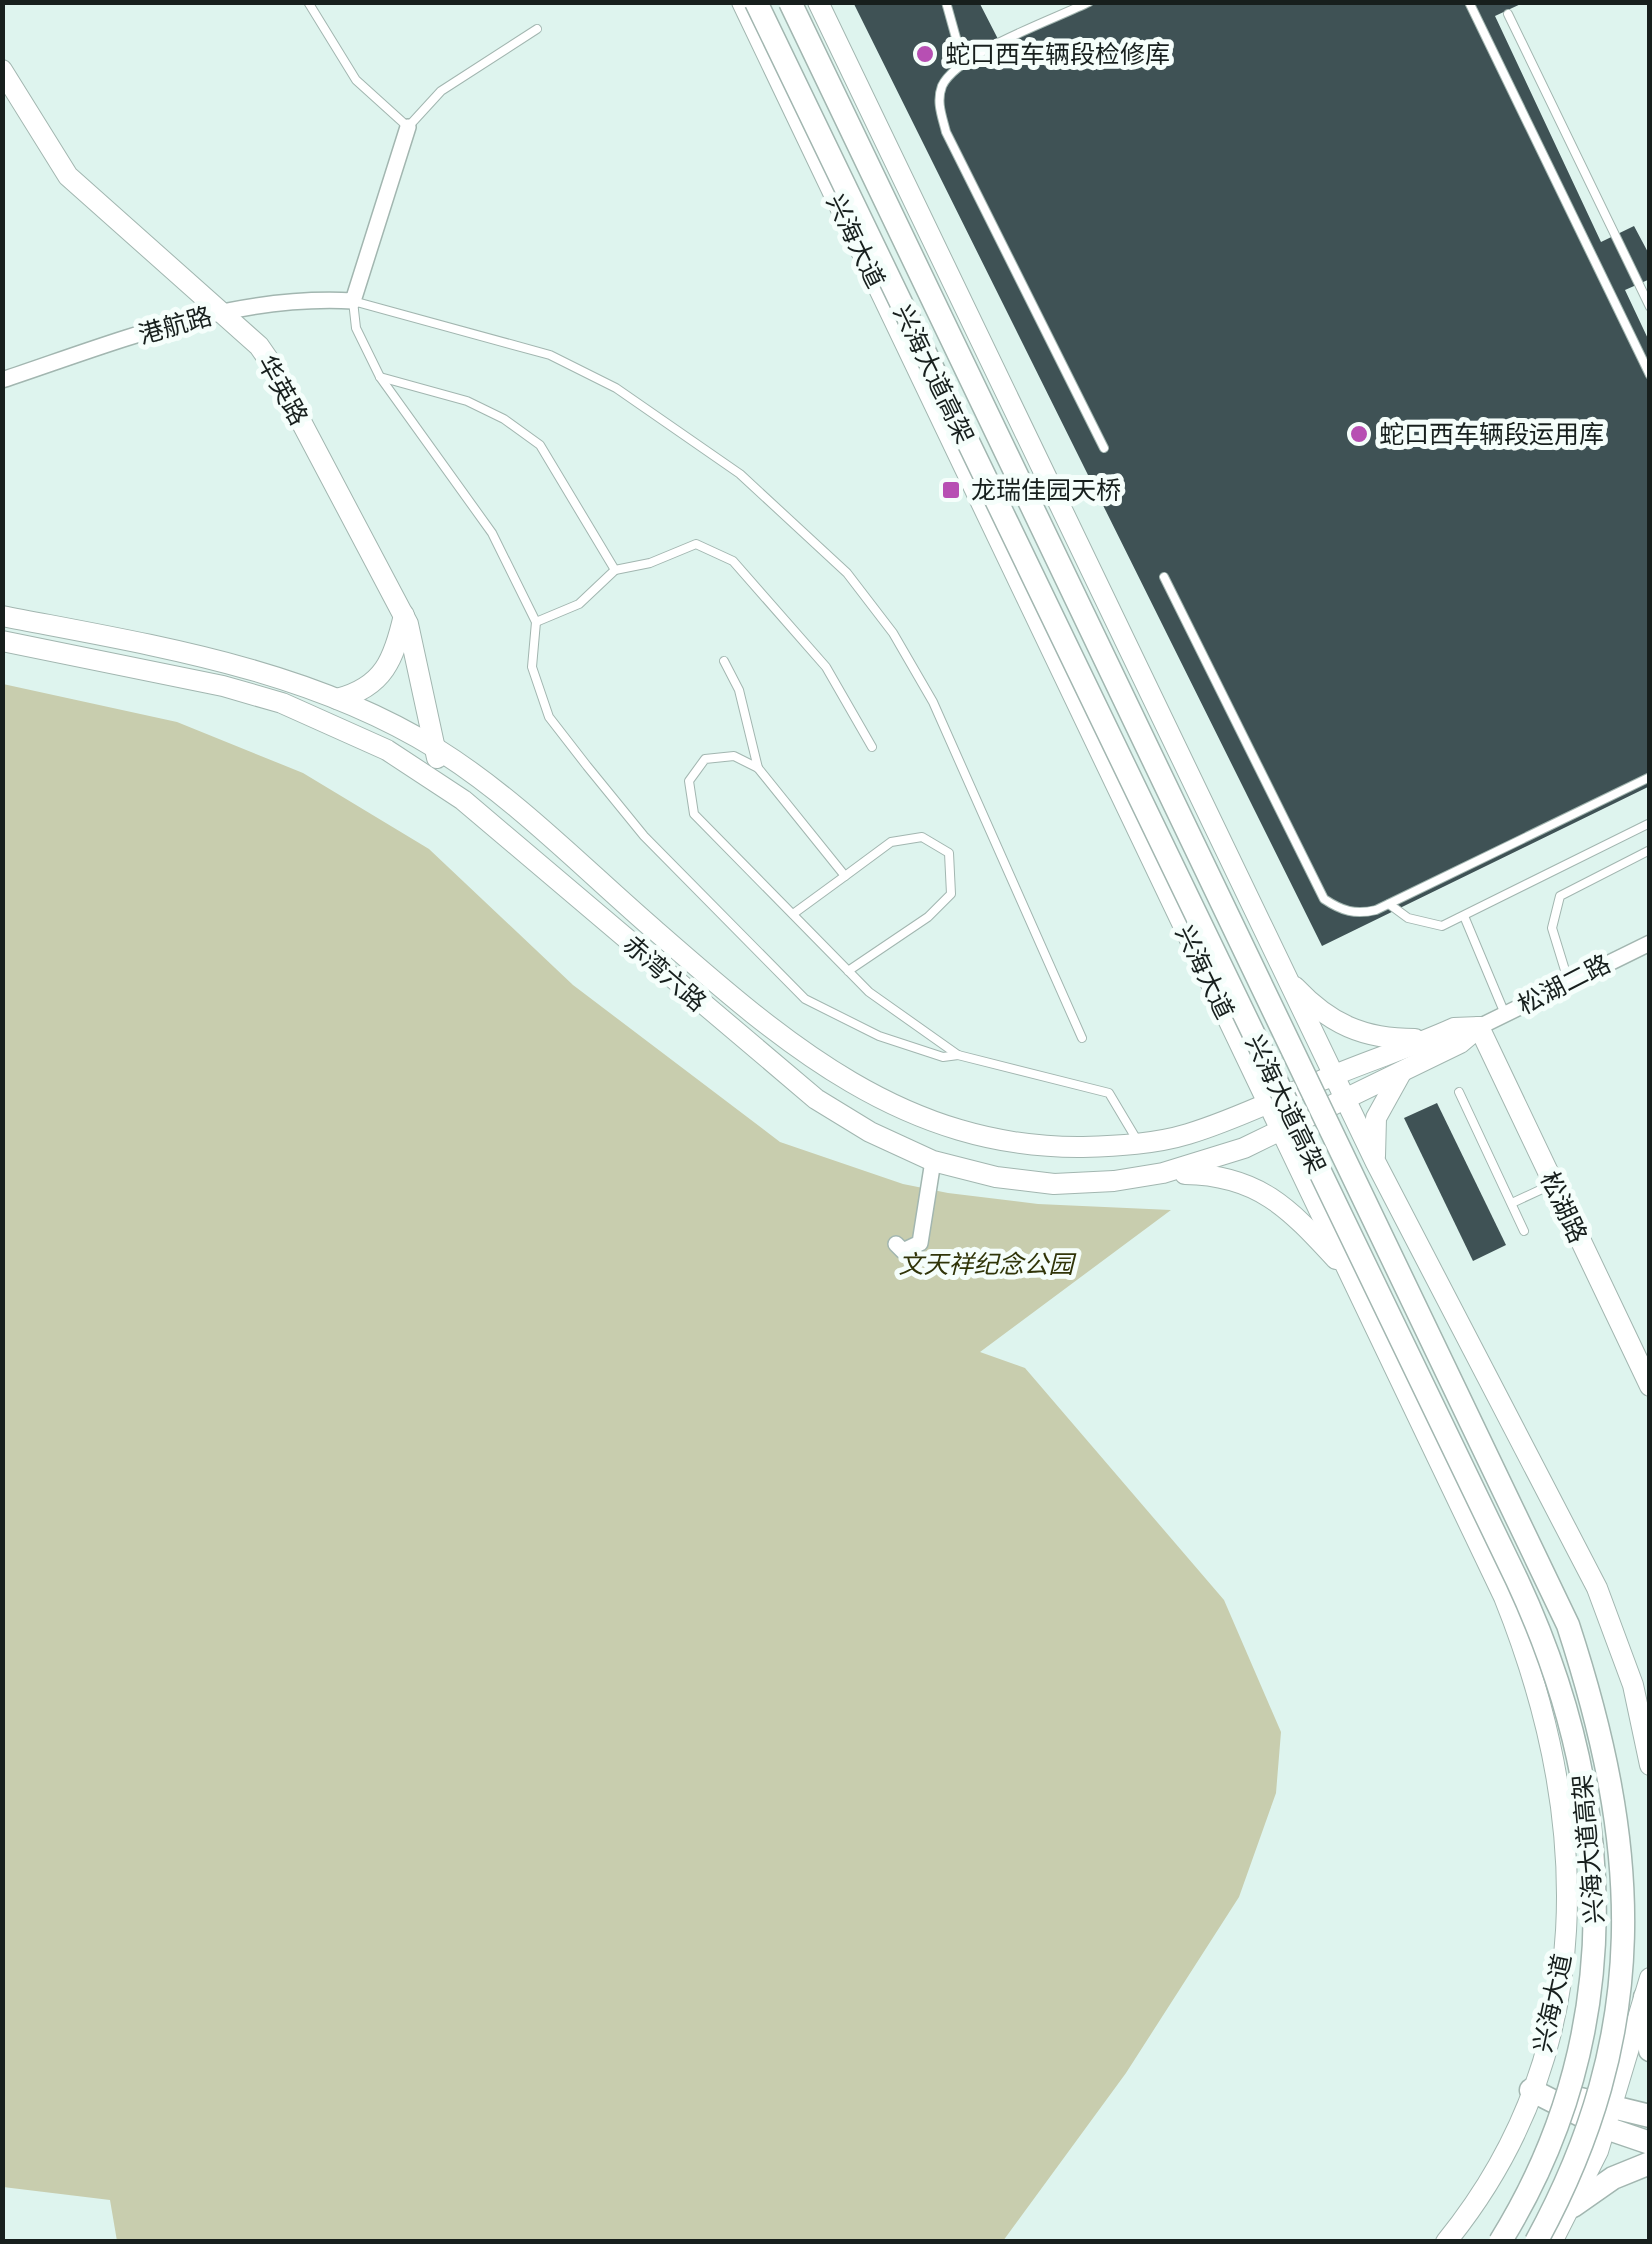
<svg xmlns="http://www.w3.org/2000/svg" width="1652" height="2244" viewBox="0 0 1652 2244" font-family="Lora,'Noto Sans SC',serif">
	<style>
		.green { fill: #c8cdae }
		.building { fill: #3f5255 }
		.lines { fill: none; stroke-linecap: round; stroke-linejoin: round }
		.lane-casing { stroke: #a2b6b0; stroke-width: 10 }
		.street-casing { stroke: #a2b6b0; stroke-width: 18 }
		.secondary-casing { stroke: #a2b6b0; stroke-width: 22 }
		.primary-casing { stroke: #a2b6b0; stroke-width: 25 }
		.lane { stroke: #fff; stroke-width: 8 }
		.street { stroke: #fff; stroke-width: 15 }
		.secondary { stroke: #fff; stroke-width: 20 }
		.primary { stroke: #fff; stroke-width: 22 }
		.primary-bridge-casing { stroke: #a2b6b0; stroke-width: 25; stroke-linecap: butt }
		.primary-bridge { stroke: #fff; stroke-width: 22 }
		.poi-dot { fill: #b74fb3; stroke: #f5fefb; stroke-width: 4 }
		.labels { text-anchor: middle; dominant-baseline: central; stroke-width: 10; stroke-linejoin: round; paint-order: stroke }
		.poi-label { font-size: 25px; fill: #171f1d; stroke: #f5fefb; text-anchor: start }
		.street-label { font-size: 25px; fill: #171f1d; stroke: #f5fefb }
		.park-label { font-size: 25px; font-style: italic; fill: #303408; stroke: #f5fefb }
	</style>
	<rect width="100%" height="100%" fill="#def4ee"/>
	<!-- green -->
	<polygon class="green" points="3,684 177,722 303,773 429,849 573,985 780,1142 903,1184 948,1193 1038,1204 1171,1210 980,1352 1025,1368 1224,1600 1281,1732 1276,1793 1239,1897 1126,2073 1003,2241 117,2241 110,2200 3,2187"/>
	<!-- building -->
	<g class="building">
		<polygon points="853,2 979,2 999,41 1078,2 1525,2 1495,16 1601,242 1634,226 1650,256 1650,279 1625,290 1650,343 1650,786 1322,946"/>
		<polygon points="1437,1103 1506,1245 1473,1261 1404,1118"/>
	</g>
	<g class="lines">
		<defs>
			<g id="lane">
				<polyline points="308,2 356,80 408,127 441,91 537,29"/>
				<polyline points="946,2 963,63"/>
				<path d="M 1089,2 C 1055,19 957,53 942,86 C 936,102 942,116 946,132 L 1104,448"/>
				<polyline points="1469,2 1650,375"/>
				<polyline points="1508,14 1650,307"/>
				<polyline points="380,377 467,401 504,419 540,445 615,570 650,563 696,544 733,561 826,667 872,747"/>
				<path d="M 1164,577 L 1324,899 C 1342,911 1355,915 1376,910 L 1650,777"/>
				<polyline points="536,622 579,604 615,570"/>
				<polyline points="724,661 739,690 758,768"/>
				<polyline points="1389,904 1408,918 1442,926 1650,823"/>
				<polyline points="793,914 845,876"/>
				<polyline points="1464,916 1505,1014"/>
				<polyline points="848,971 928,917 951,894 949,853 922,837 891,842 845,876 758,768 734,756 705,759 689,781 694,814 869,992 958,1055 1109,1093 1137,1140"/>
				<polyline points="1568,980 1552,928 1560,896 1650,850"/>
				<polyline points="958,1055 943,1057 879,1036 805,999 644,836 587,766 549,717 532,667 536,622 492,533 380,377 356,328 353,301 550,355 616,388 740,474 847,573 893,633 933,702 1082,1038"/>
				<polyline points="1459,1092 1524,1231"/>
				<polyline points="1512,1203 1553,1184"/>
			</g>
			<g id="street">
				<path d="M 2,380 C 116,342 231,294 353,301 L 408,127"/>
				<polyline points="1479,1027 1650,943"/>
				<polyline points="896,1244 903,1251 920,1243 933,1161"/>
			</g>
			<g id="secondary">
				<path d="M 742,2 L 1504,1597 C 1591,1814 1602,2050 1446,2242"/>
				<polyline points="818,2 1376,1163 1597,1588 1633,1685 1650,1765"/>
				<polyline points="2,70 68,176 259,346 268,359 408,624 437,758"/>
				<path d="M 2,616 C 151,645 307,668 437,749 C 517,799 586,871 657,932 C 784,1043 905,1149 1083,1147 C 1118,1146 1155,1144 1188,1134 C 1235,1120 1280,1097 1325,1079 C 1367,1061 1412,1047 1454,1028 L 1479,1027"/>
				<polyline points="2,641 223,686 282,703 387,750 463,800 816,1099 870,1132 933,1161 996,1177 1054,1184 1114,1181 1163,1173 1244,1148 1460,1043 1479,1027"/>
				<path d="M 337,699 C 384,687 394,659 404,615"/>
				<path d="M 1295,987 C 1330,1024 1363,1039 1415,1039"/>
				<polyline points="1479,1027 1650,1386"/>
				<polyline points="1375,1156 1376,1118 1401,1073"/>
				<path d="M 1185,1174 C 1258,1175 1289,1208 1336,1259"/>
				<polyline points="1552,2242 1598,2151 1650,1978"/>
			</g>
			<g id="primary">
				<polyline points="1645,1997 1650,2050"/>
				<polyline points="1531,2090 1606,2128 1650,2143"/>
				<polyline points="1580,2099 1650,2116"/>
				<polyline points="1573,2206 1613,2178 1650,2163"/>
			</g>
		</defs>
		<!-- lane casing -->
		<use href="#lane" class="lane-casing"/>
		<!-- street casing -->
		<use href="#street" class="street-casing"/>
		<!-- secondary casing -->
		<use href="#secondary" class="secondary-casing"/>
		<!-- primary casing -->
		<use href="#primary" class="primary-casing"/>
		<!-- lane -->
		<use href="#lane" class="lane"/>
		<!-- street -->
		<use href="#street" class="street"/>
		<!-- secondary -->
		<use href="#secondary" class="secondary"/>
		<!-- primary -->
		<use href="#primary" class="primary"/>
		<defs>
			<g id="primary-bridge">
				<path d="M 756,2 L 1517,1580 C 1618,1797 1629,2034 1500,2242"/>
				<path d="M 790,2 L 1568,1625 C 1641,1848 1652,2030 1536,2242"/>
			</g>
		</defs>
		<!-- primary-bridge casing -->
		<use href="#primary-bridge" class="primary-bridge-casing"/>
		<!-- primary-bridge -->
		<use href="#primary-bridge" class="primary-bridge"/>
	</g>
	<!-- markers -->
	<g class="poi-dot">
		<circle cx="925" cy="54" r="10"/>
		<circle cx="1359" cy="434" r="10"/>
		<rect x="941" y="480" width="20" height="20" rx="5"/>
	</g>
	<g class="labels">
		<!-- poi labels -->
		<g class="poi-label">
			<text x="945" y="54">蛇口西车辆段检修库</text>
			<text x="1379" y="434">蛇口西车辆段运用库</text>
			<text x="971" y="490">龙瑞佳园天桥</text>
		</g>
		<!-- street labels -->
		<g class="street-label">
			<text transform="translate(856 241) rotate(64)">兴海大道</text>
			<text transform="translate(175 325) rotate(-16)">港航路</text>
			<text transform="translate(934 374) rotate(64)">兴海大道高架</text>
			<text transform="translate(283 390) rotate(61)">华英路</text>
			<text transform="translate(1205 972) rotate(64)">兴海大道</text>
			<text transform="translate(665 973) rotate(41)">赤湾六路</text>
			<text transform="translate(1564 984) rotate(-27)">松湖二路</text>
			<text transform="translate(1286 1104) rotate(64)">兴海大道高架</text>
			<text transform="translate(1564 1207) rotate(65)">松湖路</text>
			<text transform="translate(1588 1849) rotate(-95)">兴海大道高架</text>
			<text transform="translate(1552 2003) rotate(-78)">兴海大道</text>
		</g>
		<!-- park labels -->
		<g class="park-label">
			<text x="986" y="1264">文天祥纪念公园</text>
		</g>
	</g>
	<!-- border -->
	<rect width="1652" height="2244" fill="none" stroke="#171f1d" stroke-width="10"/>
</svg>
